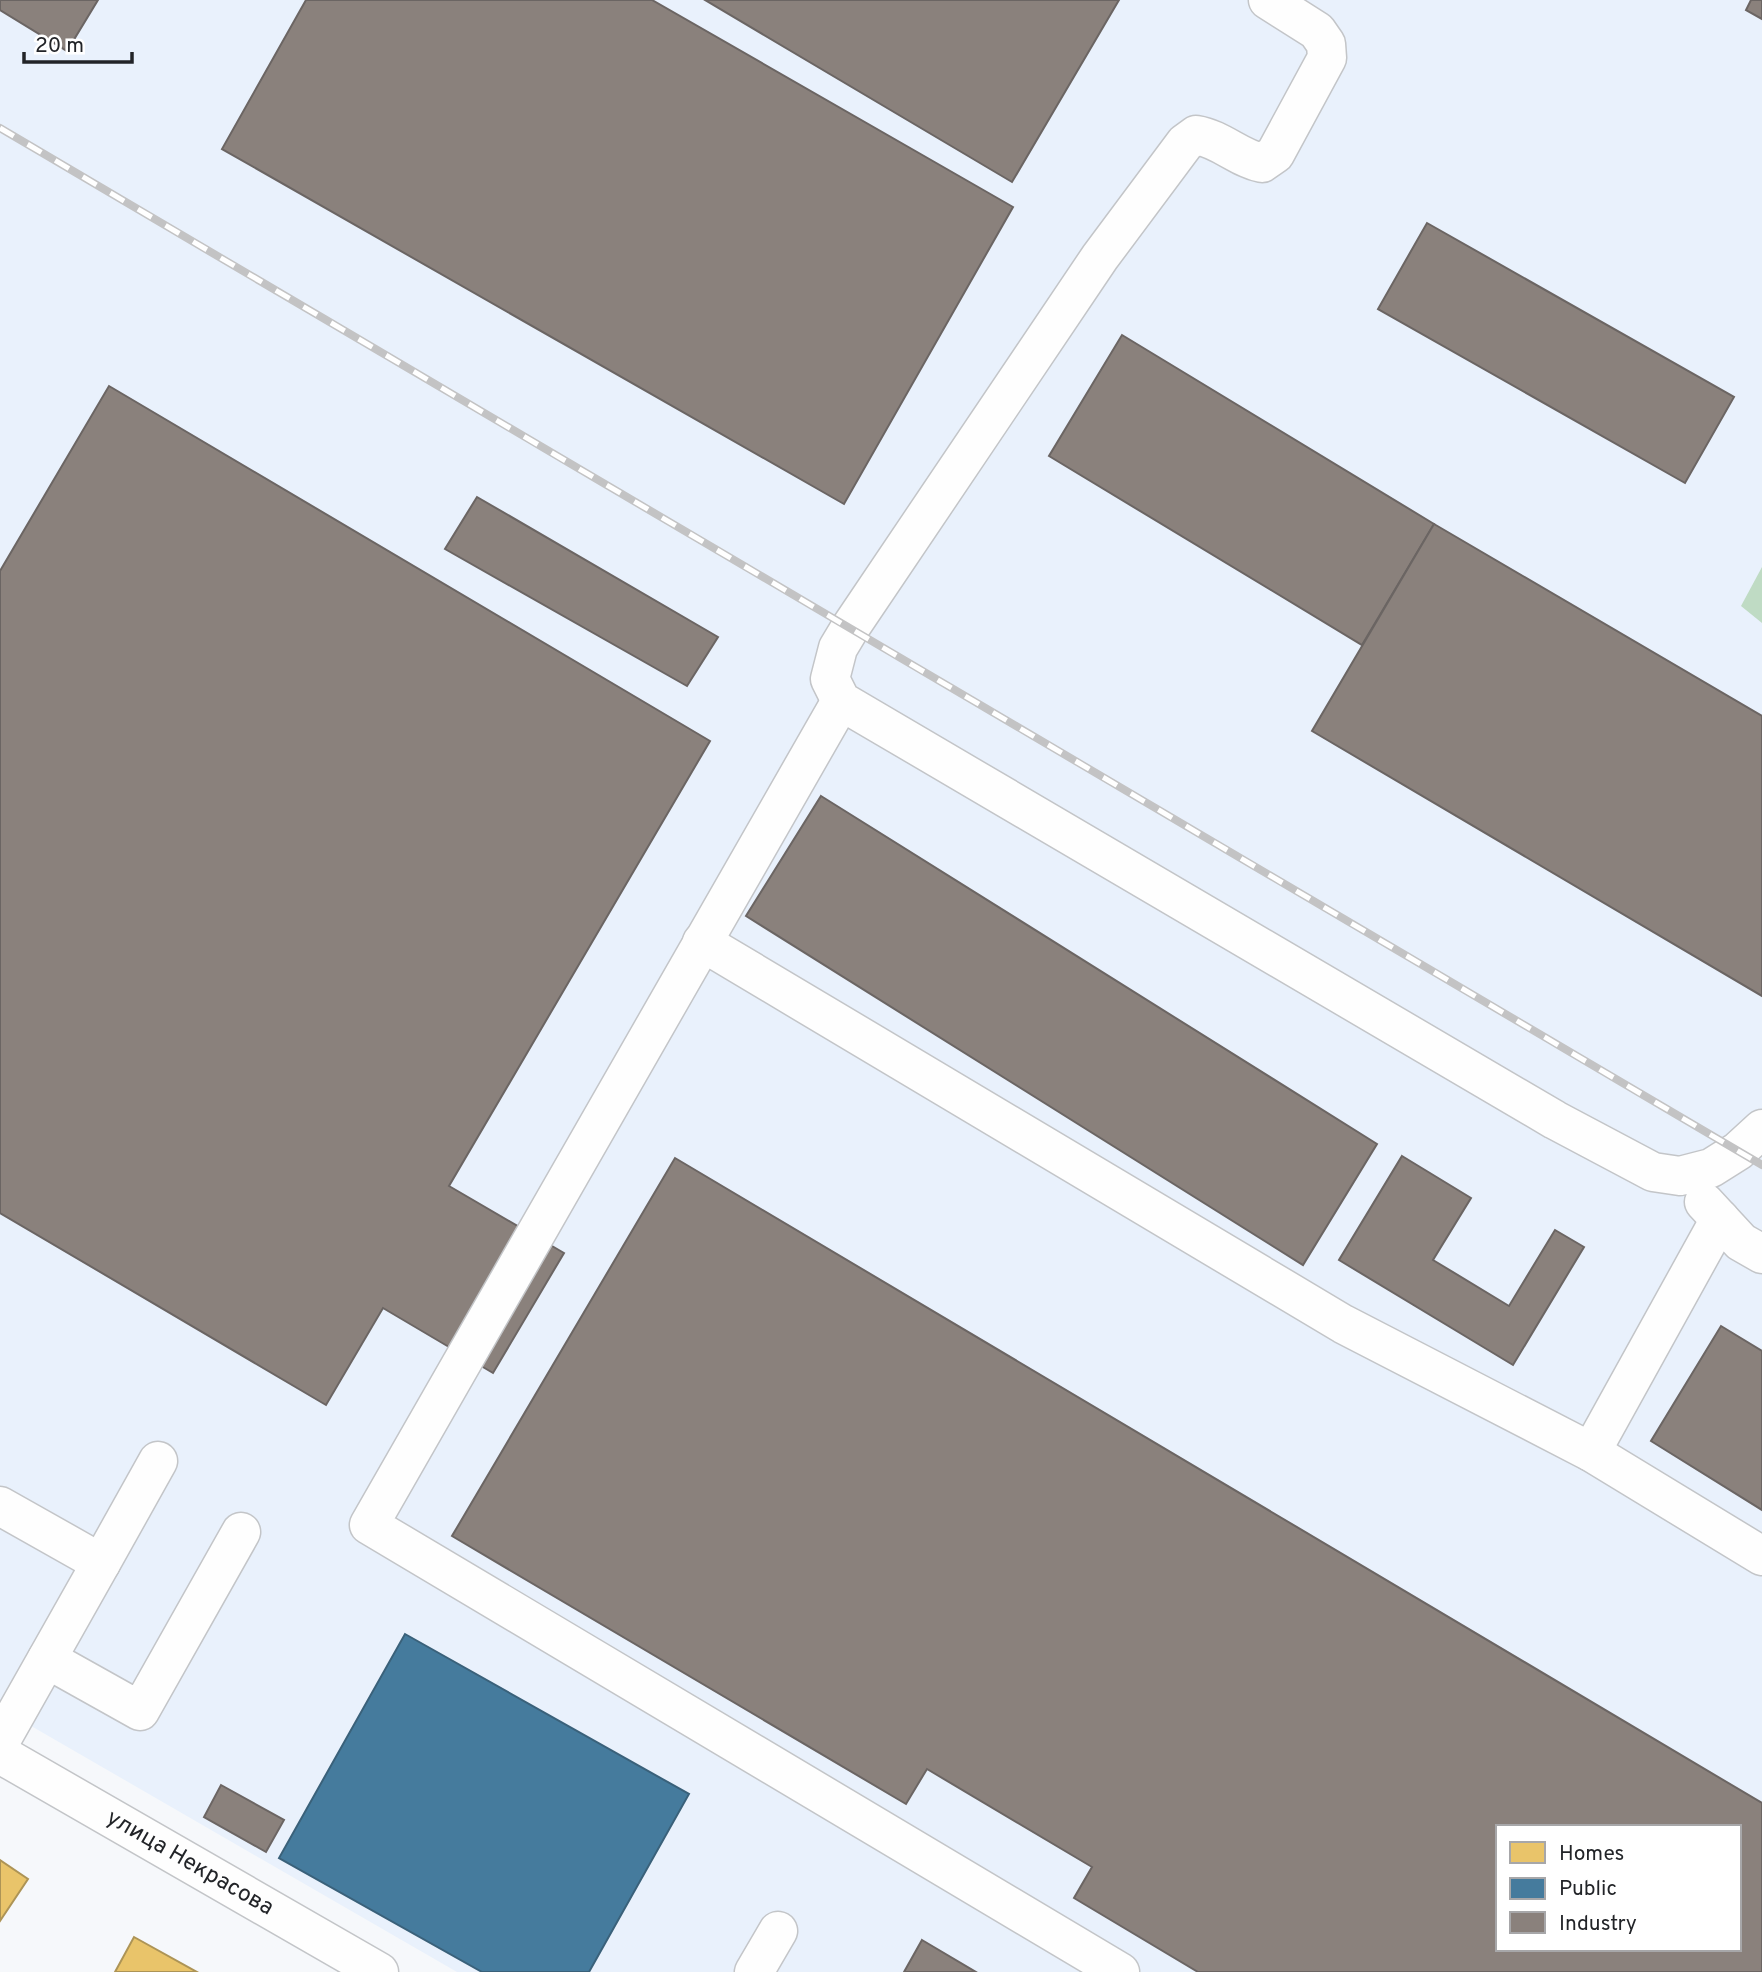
<svg xmlns="http://www.w3.org/2000/svg" width="1762" height="1972" viewBox="0 0 1762 1972" font-family="Overpass,sans-serif">
	<style>
		.built { fill: #e9f1fc; fill-rule: evenodd }
		.forest { fill: #bfdbc4 }
		.homes { fill: #e9c46a; stroke: #ad9456; stroke-width: 2 }
		.public { fill: #457b9d; stroke: #3a617a; stroke-width: 2 }
		.industry { fill: #8a817c; stroke: #6b6563; stroke-width: 2; fill-rule: evenodd }
		.lines { fill: none; stroke-linecap: round; stroke-linejoin: round }
		.minor-casing { stroke: #c3c5c8; stroke-width: 41 }
		.minor { stroke: #fefefe; stroke-width: 38 }
		.rail-casing { stroke: #c3c3c4; stroke-width: 8 }
		.rail { stroke: #fff; stroke-width: 5; stroke-dasharray: 16; stroke-linecap: butt }
		.labels { text-anchor: middle; dominant-baseline: central; stroke-width: 7; stroke-linejoin: round; paint-order: stroke }
		.street-label { font-size: 23px; fill: #222428; stroke: #fff }
	</style>
	<rect width="100%" height="100%" fill="#f6f8fb"/>
	<!-- built -->
	<path class="built" d="M 0,0 L 1762,0 L 1762,1972 L 457,1972 L 0,1708 ZM 1498,1827 L 1739,1827 L 1739,1949 L 1498,1949 Z"/>
	<!-- forest -->
	<polygon class="forest" points="1762,567 1762,623 1741,606"/>
	<!-- homes -->
	<g class="homes">
		<polygon points="0,1860 28,1879 0,1921"/>
		<polygon points="134,1937 197,1972 115,1972"/>
	</g>
	<!-- public -->
	<polygon class="public" points="405,1634 689,1794 589,1972 482,1972 279,1858"/>
	<!-- industry -->
	<g class="industry">
		<polygon points="0,0 98,0 67,51 0,10"/>
		<polygon points="306,0 652,0 1013,207 844,504 222,149"/>
		<polygon points="705,0 1119,0 1012,182"/>
		<polygon points="1751,0 1762,0 1762,19 1746,10"/>
		<polygon points="1427,223 1734,397 1685,483 1378,309"/>
		<polygon points="1122,335 1434,524 1362,645 1049,456"/>
		<polygon points="109,386 710,741 449,1186 564,1253 493,1373 383,1308 326,1405 0,1213 0,571"/>
		<polygon points="477,497 718,637 687,686 445,549"/>
		<polygon points="1434,524 1762,716 1762,996 1312,731"/>
		<polygon points="821,796 1377,1144 1303,1265 746,916"/>
		<polygon points="1402,1156 1471,1198 1433,1260 1509,1306 1555,1230 1584,1247 1513,1365 1339,1260"/>
		<path d="M 675,1158 L 1762,1803 L 1762,1972 L 1198,1972 L 1074,1898 L 1092,1867 L 927,1769 L 906,1804 L 452,1536 ZM 1498,1827 L 1739,1827 L 1739,1949 L 1498,1949 Z"/>
		<polygon points="1721,1326 1762,1351 1762,1510 1651,1441"/>
		<polygon points="221,1785 284,1820 266,1852 204,1817"/>
		<polygon points="922,1940 976,1972 904,1972"/>
	</g>
	<g class="lines">
		<defs>
			<g id="minor">
				<path d="M 1268,0 L 1317,31 L 1326,44 L 1327,58 L 1275,154 L 1262,163 C 1238,158 1221,139 1196,135 L 1185,143 L 1100,257 L 850,628 L 838,648 L 830,679 L 841,701 L 1555,1120 L 1653,1172 L 1680,1176 L 1711,1168 L 1738,1151 L 1762,1129"/>
				<polyline points="841,701 369,1525 1120,1972"/>
				<polyline points="702,942 1343,1324 1591,1452 1762,1556"/>
				<polyline points="1704,1202 1741,1242 1762,1254"/>
				<polyline points="1591,1452 1720,1219"/>
				<polyline points="0,1506 101,1563 0,1742"/>
				<polyline points="101,1563 158,1461"/>
				<polyline points="47,1659 140,1711 241,1532"/>
				<path id="s1" d="M 0,1754 L 379,1972"/>
				<polyline points="754,1972 778,1931"/>
			</g>
		</defs>
		<!-- minor casing -->
		<use href="#minor" class="minor-casing"/>
		<!-- minor -->
		<use href="#minor" class="minor"/>
		<defs>
			<polyline id="rail" points="0,128 1762,1165"/>
		</defs>
		<!-- rail casing -->
		<use href="#rail" class="rail-casing"/>
		<!-- rail -->
		<use href="#rail" class="rail"/>
	</g>
	<g class="labels">
		<!-- street labels -->
		<g class="street-label">
			<text stroke="none"><textPath href="#s1" startOffset="219">улица Некрасова</textPath></text>
		</g>
	</g>
	<!-- legend -->
	<rect x="1496" y="1825" width="245" height="126" fill="#ffffff" stroke="#a7a7a9" stroke-width="2"/>
	<rect x="1510" y="1842" width="35" height="21" fill="#e9c46a" stroke="#a7a7a9" stroke-width="2"/>
	<text x="1559" y="1860" font-size="21" fill="#222428">Homes</text>
	<rect x="1510" y="1878" width="35" height="21" fill="#457b9d" stroke="#a7a7a9" stroke-width="2"/>
	<text x="1559" y="1895" font-size="21" fill="#222428">Public</text>
	<rect x="1510" y="1912" width="35" height="21" fill="#8a817c" stroke="#a7a7a9" stroke-width="2"/>
	<text x="1559" y="1930" font-size="21" fill="#222428">Industry</text>
	<!-- scale -->
	<path d="M24 52v10h108v-10" fill="none" stroke="#222428" stroke-width="3.5"/>
	<text x="35" y="52" font-size="21" fill="#222428" stroke="#ffffff" stroke-width="5" paint-order="stroke">20 m</text>
</svg>
